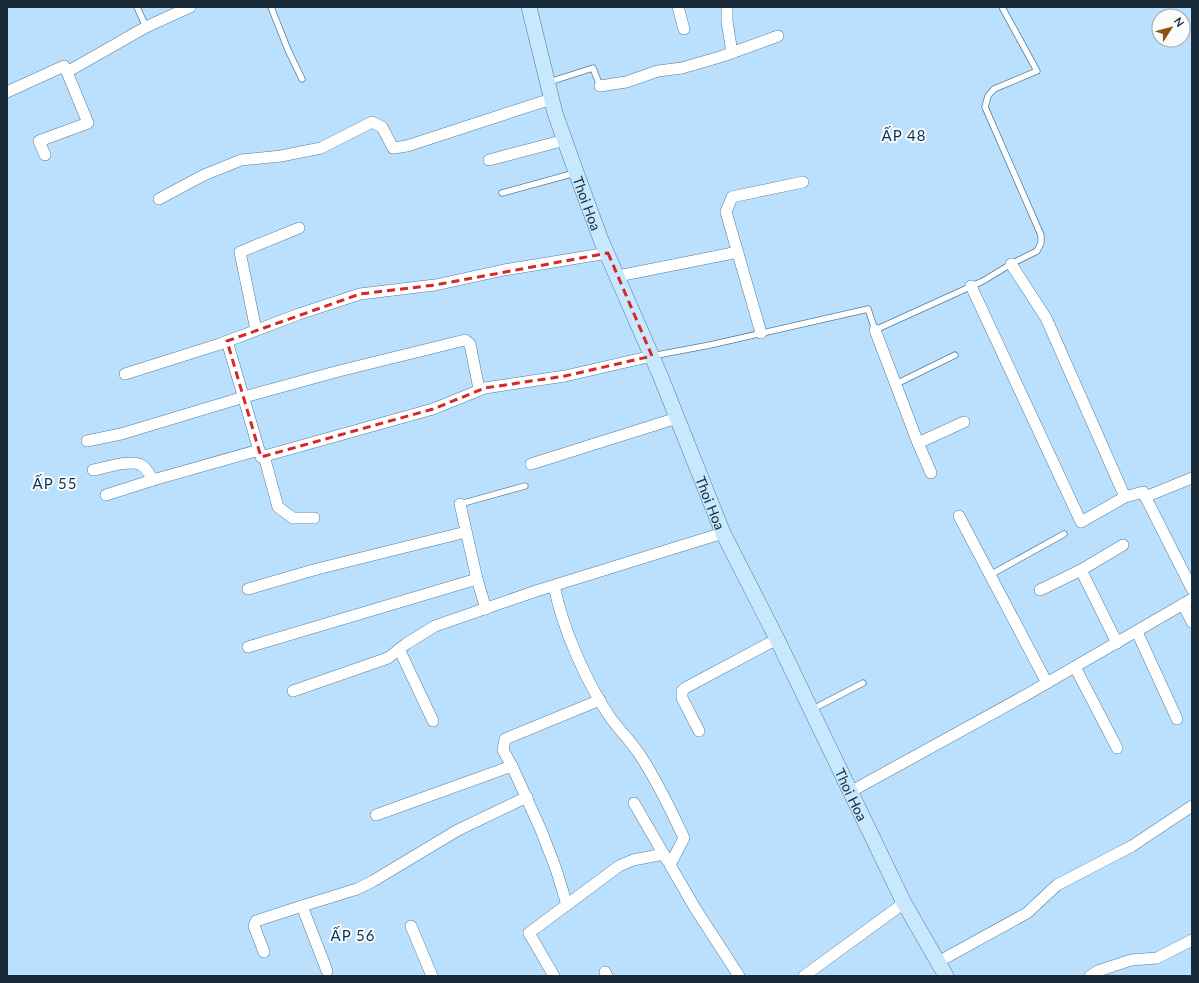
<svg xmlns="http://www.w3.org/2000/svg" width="1199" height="983" viewBox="0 0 1199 983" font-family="Lato,sans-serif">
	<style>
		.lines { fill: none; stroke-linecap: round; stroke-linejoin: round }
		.lane-casing { stroke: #527e9f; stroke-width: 7 }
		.street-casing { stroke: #527e9f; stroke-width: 12 }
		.secondary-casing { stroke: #527e9f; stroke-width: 16 }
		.lane { stroke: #fff; stroke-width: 5.5 }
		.street { stroke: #fff; stroke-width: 11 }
		.secondary { stroke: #c8e8fe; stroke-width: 15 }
		.marked { fill: none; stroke: #d62828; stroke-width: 3; stroke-dasharray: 8 5; stroke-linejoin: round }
		.labels { text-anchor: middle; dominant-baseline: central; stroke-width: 4; stroke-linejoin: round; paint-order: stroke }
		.street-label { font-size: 14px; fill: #192b39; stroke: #fbfbfb }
		.neighbourhood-label { font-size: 15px; letter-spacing: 1px; fill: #053552; stroke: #fbfbfb }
	</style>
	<rect width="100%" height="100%" fill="#bae0fd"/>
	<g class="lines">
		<defs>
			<g id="lane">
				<polyline points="137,7 146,27"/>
				<polyline points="271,7 288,50 302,79"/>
				<polyline points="549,82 593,68 600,86"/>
				<polyline points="502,193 575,173"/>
				<polyline points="652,356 710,345 868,309 875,330 983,281 1011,264 1037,251 1041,243 1041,235 985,107 988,96 994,89 1037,71 1002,7"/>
				<polyline points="896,384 955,355"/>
				<polyline points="460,504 525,486"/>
				<polyline points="990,575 1064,534"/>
				<polyline points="811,710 863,683"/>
			</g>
			<g id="street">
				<polyline points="678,7 684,29"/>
				<polyline points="727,7 727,21 732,53"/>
				<polyline points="600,86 626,82 658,71 682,68 723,56 778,36"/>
				<polyline points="7,92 64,66 67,72 146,27 190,7"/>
				<polyline points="45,155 39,141 88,123 67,72"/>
				<polyline points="489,160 565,140"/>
				<polyline points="159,199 204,175 241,160 281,156 321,148 372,122 382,127 393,148 407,146 551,99"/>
				<polyline points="1011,264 1046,318 1125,497 1143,492 1192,589"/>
				<polyline points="618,276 738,252"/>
				<polyline points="971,286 1081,522 1125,497"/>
				<polyline points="256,330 240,252 299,228"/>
				<polyline points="875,330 918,443 964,422"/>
				<polyline points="761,333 726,212 732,197 803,182"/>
				<polyline points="227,341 261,457 433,409 485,388 565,376 652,356"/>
				<polyline points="125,374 220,344 299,314 360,294 435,285 504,270 608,253"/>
				<polyline points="87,441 121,434 244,397 339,371 465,340 470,344 479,389"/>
				<polyline points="918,443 931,473"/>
				<polyline points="264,456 278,507 293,518 314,518"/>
				<polyline points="531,464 677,418"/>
				<path d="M 93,470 C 105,468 130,459 141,465 C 147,468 150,475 153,480"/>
				<polyline points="106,495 153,480 259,450"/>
				<polyline points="1145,497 1192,478"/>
				<polyline points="460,504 477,579 486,609"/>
				<polyline points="959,516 1047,683"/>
				<path d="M 554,586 C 563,629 585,680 610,717 C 619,730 631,741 640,755 C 657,781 671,810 684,838 L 670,865 L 695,908 L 739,976"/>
				<polyline points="248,589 317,569 466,532"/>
				<polyline points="1040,590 1081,570"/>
				<polyline points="1183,604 1192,622"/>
				<polyline points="1137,632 1177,719"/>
				<polyline points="1117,643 1081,570 1123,545"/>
				<polyline points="248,647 477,579"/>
				<polyline points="399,649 433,721"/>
				<polyline points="1075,667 1117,748"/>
				<polyline points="293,691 388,658 406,644 435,626 536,591 723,533"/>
				<polyline points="699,731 682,698 682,691 685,688 777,639"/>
				<polyline points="850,792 1026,695 1192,599"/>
				<polyline points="634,803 667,860"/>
				<polyline points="376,815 512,766"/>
				<polyline points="567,905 556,869 541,830 512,766 503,750 505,739 600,700"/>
				<polyline points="411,926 432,976"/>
				<polyline points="264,952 254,926 256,921 302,906"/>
				<polyline points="938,962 1027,913 1057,885 1132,846 1192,806"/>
				<polyline points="327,971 302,906 357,889 373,881 458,830 527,797"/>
				<polyline points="605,972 607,976"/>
				<polyline points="554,976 529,933 619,866 633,860 664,854"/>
				<polyline points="804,976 904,903"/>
				<polyline points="1090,976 1098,971 1131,960 1157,958 1192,940"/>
			</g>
			<g id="secondary">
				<path id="s1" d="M 529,7 L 555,113 L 576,172 L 601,240 L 660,375 L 723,533 L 777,639 L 904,903 L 946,976"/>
			</g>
		</defs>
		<!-- lane casing -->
		<use href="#lane" class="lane-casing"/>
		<!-- street casing -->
		<use href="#street" class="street-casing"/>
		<!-- secondary casing -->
		<use href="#secondary" class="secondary-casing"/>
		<!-- lane -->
		<use href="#lane" class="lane"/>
		<!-- street -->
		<use href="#street" class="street"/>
		<!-- secondary -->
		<use href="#secondary" class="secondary"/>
	</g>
	<!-- marked area -->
	<path class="marked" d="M 608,253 L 652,356 L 565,376 L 485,388 L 433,409 L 261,457 L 227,341 L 360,294 L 435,285 Z"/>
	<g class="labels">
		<!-- street labels -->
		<g class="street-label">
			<text stroke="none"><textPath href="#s1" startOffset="205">Thoi Hoa</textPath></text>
			<text stroke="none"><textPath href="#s1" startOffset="529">Thoi Hoa</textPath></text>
			<text stroke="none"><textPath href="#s1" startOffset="853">Thoi Hoa</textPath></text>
		</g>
		<!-- neighbourhood labels -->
		<g class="neighbourhood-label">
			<text x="904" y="135">ẤP 48</text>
			<text x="55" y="483">ẤP 55</text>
			<text x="353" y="935">ẤP 56</text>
		</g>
	</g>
	<!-- border -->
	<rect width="1199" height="983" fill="none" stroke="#192b39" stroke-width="16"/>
	<!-- north arrow -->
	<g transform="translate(1171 28) rotate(54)"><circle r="19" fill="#fbfbfb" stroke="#a1a8ad"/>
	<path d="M0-3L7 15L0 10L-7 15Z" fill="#8d520f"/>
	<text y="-6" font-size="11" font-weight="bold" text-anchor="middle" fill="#192b39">N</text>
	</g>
</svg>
